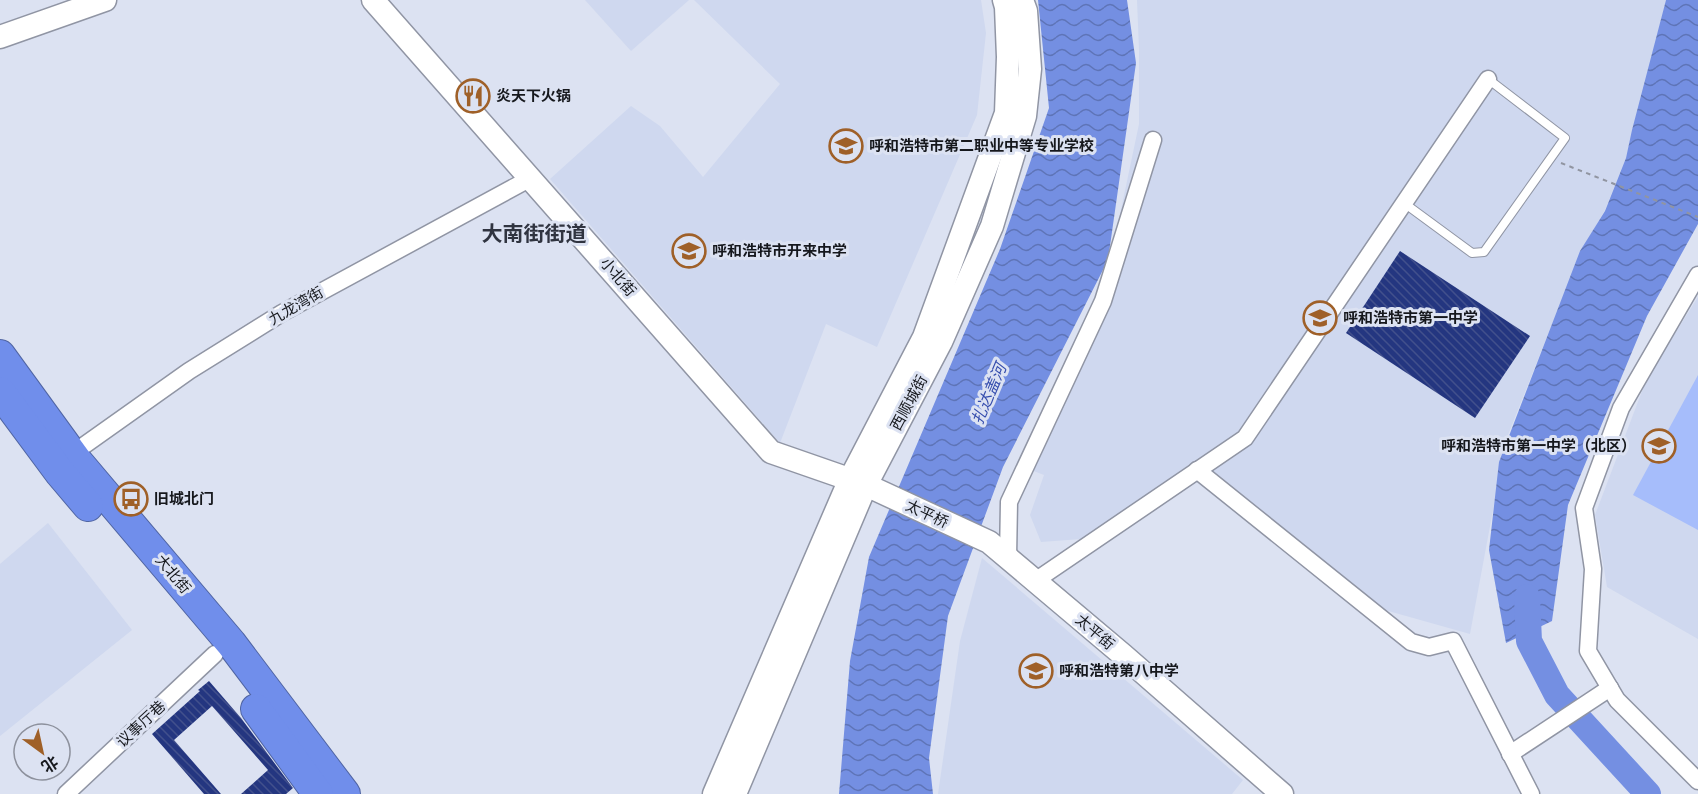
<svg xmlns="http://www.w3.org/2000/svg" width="1698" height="794" viewBox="0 0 1698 794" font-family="Raleway,'Noto Sans SC',sans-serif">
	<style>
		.built { fill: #cfd8ef }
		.park { fill: #a6bdfb }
		.water { fill: url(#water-waves) }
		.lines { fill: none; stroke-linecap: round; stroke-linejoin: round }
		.river { stroke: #748fe2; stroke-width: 26 }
		.building { fill: url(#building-back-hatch) }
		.lane-casing { stroke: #9095a4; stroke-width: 10 }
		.street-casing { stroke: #9095a4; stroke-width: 19 }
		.secondary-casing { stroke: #9095a4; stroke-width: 25 }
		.highway-casing { stroke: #5065a3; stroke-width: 32 }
		.path { stroke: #9195a1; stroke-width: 2; stroke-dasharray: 4.5 4.5; stroke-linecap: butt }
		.lane { stroke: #fff; stroke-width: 8 }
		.street { stroke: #fff; stroke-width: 16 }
		.secondary { stroke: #fff; stroke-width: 22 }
		.highway { stroke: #708eeb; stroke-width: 30 }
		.labels { text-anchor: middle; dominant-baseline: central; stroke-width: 6; stroke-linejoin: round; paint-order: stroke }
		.poi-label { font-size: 15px; font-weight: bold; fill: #16181d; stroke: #dce2f2; text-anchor: start }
		.street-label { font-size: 15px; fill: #16181d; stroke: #dce2f2 }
		.water-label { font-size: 16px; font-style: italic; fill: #344cad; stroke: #dce2f2 }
		.district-label { font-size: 21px; font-weight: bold; fill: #303440; stroke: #dce2f2 }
	</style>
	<defs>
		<pattern id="water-waves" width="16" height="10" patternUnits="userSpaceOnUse" patternTransform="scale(1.5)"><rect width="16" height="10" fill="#748fe2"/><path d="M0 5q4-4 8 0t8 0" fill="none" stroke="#5e74b7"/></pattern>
		<pattern id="building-back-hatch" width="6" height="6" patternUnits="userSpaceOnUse" patternTransform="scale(1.5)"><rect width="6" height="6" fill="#243680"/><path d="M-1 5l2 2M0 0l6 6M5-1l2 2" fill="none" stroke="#42508c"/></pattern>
	</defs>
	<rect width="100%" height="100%" fill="#dce2f2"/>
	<!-- built -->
	<g class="built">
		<polygon points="585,0 689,0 631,51"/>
		<polygon points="694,0 981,0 986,33 977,115 877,347 826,324 780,443 550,179 631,106 660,126 703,177 780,84"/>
		<polygon points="1137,0 1666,0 1626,158 1605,210 1581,251 1506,440 1470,634 1367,605 1209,472 1233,439 1081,539 1041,542 1030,515 1044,475 1018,465 1109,267 1139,124 1139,49"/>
		<polygon points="1698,297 1698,639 1607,587 1595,515 1647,378"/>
		<polygon points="48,523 132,630 0,736 0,564"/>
		<polygon points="982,558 1243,780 1232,794 938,794 960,641"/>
	</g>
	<!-- park -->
	<polygon class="park" points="1698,375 1698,530 1633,495"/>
	<!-- water -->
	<g class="water">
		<polygon points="1038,0 1127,0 1136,63 1108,260 1003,467 948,616 929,758 933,794 839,794 850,661 869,557 1000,249 1049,108"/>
		<polygon points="1666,0 1698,0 1698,224 1647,316 1568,505 1552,621 1506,643 1489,550 1499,462 1580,251 1605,211 1626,158 1632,130"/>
	</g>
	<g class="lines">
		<!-- river -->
		<polyline class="river" points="1527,597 1529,641 1557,695 1648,794"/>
	</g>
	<!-- building -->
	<g class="building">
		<polygon points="1400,251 1530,336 1475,418 1346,333"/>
		<polygon points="209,681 241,718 293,788 286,794 241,794 268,770 212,706 174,740 221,794 204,794 152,734 200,691 198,690"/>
	</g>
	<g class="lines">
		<defs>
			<polyline id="lane" points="1404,203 1472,253 1484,252 1565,138 1488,79"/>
			<g id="street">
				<polyline points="1698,275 1621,408 1584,508 1593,569 1588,651 1617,700 1698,781"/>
				<polyline points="72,454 189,371 282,313 531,178"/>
				<polyline points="1197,470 1411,642 1429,647 1453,641 1531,794"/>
				<polyline points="1008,558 1009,502 1103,301 1153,140"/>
				<polyline points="1035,581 1245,438 1488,79"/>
				<polyline points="1510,754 1610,688"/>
				<polyline points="66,794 215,654"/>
			</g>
			<g id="secondary">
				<polyline points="373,0 771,452 866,485 989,542 1123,655 1282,794"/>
				<polyline points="0,37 105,0"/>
				<polyline points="714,794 850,479 924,337 1006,113 1008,57 1006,7 1004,0"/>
				<polyline points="735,794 866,485 941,342 992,226 1025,116 1030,69 1026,11 1022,0"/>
			</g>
			<g id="highway">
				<polyline points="0,355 77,461 231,643 345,794"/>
				<polyline points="0,392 60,473 88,506"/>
				<polyline points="256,709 318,794"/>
			</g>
		</defs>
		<!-- lane casing -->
		<use href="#lane" class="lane-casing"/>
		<!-- street casing -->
		<use href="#street" class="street-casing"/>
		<!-- secondary casing -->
		<use href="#secondary" class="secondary-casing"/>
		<!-- highway casing -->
		<use href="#highway" class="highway-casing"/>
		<!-- path -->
		<polyline class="path" points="1561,163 1698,217"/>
		<!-- lane -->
		<use href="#lane" class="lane"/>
		<!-- street -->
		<use href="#street" class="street"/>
		<!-- secondary -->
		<use href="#secondary" class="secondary"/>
		<!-- highway -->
		<use href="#highway" class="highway"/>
	</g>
	<!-- icons -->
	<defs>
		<symbol id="restaurant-ring" viewBox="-11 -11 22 22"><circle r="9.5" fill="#dce2f2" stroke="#9f6028" stroke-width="1.5"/><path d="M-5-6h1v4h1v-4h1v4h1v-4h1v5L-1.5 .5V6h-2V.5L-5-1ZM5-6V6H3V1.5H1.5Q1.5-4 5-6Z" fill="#9f6028"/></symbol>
		<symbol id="school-ring" viewBox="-11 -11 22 22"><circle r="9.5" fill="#dce2f2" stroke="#9f6028" stroke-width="1.5"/><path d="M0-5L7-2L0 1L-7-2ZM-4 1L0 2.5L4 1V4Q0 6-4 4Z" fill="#9f6028"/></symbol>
		<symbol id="bus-ring" viewBox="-11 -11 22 22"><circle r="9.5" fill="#dce2f2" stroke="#9f6028" stroke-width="1.5"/><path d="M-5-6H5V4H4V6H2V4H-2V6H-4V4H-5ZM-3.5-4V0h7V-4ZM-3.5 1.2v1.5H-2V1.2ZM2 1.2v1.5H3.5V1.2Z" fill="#9f6028"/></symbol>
	</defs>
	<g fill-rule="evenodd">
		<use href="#restaurant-ring" x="454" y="77" width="38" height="38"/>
		<use href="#school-ring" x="827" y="127" width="38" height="38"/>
		<use href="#school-ring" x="670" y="232" width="38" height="38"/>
		<use href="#school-ring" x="1301" y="299" width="38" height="38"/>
		<use href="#school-ring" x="1640" y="427" width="38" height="38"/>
		<use href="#bus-ring" x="112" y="480" width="38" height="38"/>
		<use href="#school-ring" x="1017" y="652" width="38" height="38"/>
	</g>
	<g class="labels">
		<!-- poi labels -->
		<g class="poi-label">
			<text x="496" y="96">炎天下火锅</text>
			<text x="869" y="146">呼和浩特市第二职业中等专业学校</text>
			<text x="712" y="251">呼和浩特市开来中学</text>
			<text x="1343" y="318">呼和浩特市第一中学</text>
			<text x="1636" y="446" text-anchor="end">呼和浩特市第一中学（北区）</text>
			<text x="154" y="499">旧城北门</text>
			<text x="1059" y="671">呼和浩特第八中学</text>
		</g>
		<!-- street labels -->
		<g class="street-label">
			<text transform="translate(618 277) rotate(49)">小北街</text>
			<text transform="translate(296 306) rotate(-30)">九龙湾街</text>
			<text transform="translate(909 403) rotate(-62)">西顺城街</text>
			<text transform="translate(927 514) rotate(25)">太平桥</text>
			<text transform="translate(173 574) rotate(50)">大北街</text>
			<text transform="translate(1095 632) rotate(40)">太平街</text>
			<text transform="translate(141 724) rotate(-43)">议事厅巷</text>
		</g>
		<!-- water labels -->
		<g class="water-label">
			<text transform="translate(989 394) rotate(-67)">扎达盖河</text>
		</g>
		<!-- district labels -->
		<g class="district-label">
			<text x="534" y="233">大南街街道</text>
		</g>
	</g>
	<!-- north arrow -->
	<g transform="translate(42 752) rotate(147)"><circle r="28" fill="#dce2f2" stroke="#8d919d" stroke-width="1.5"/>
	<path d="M0-4.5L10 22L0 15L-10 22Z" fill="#9f6028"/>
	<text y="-9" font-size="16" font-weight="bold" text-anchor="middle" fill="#16181d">北</text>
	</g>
</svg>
